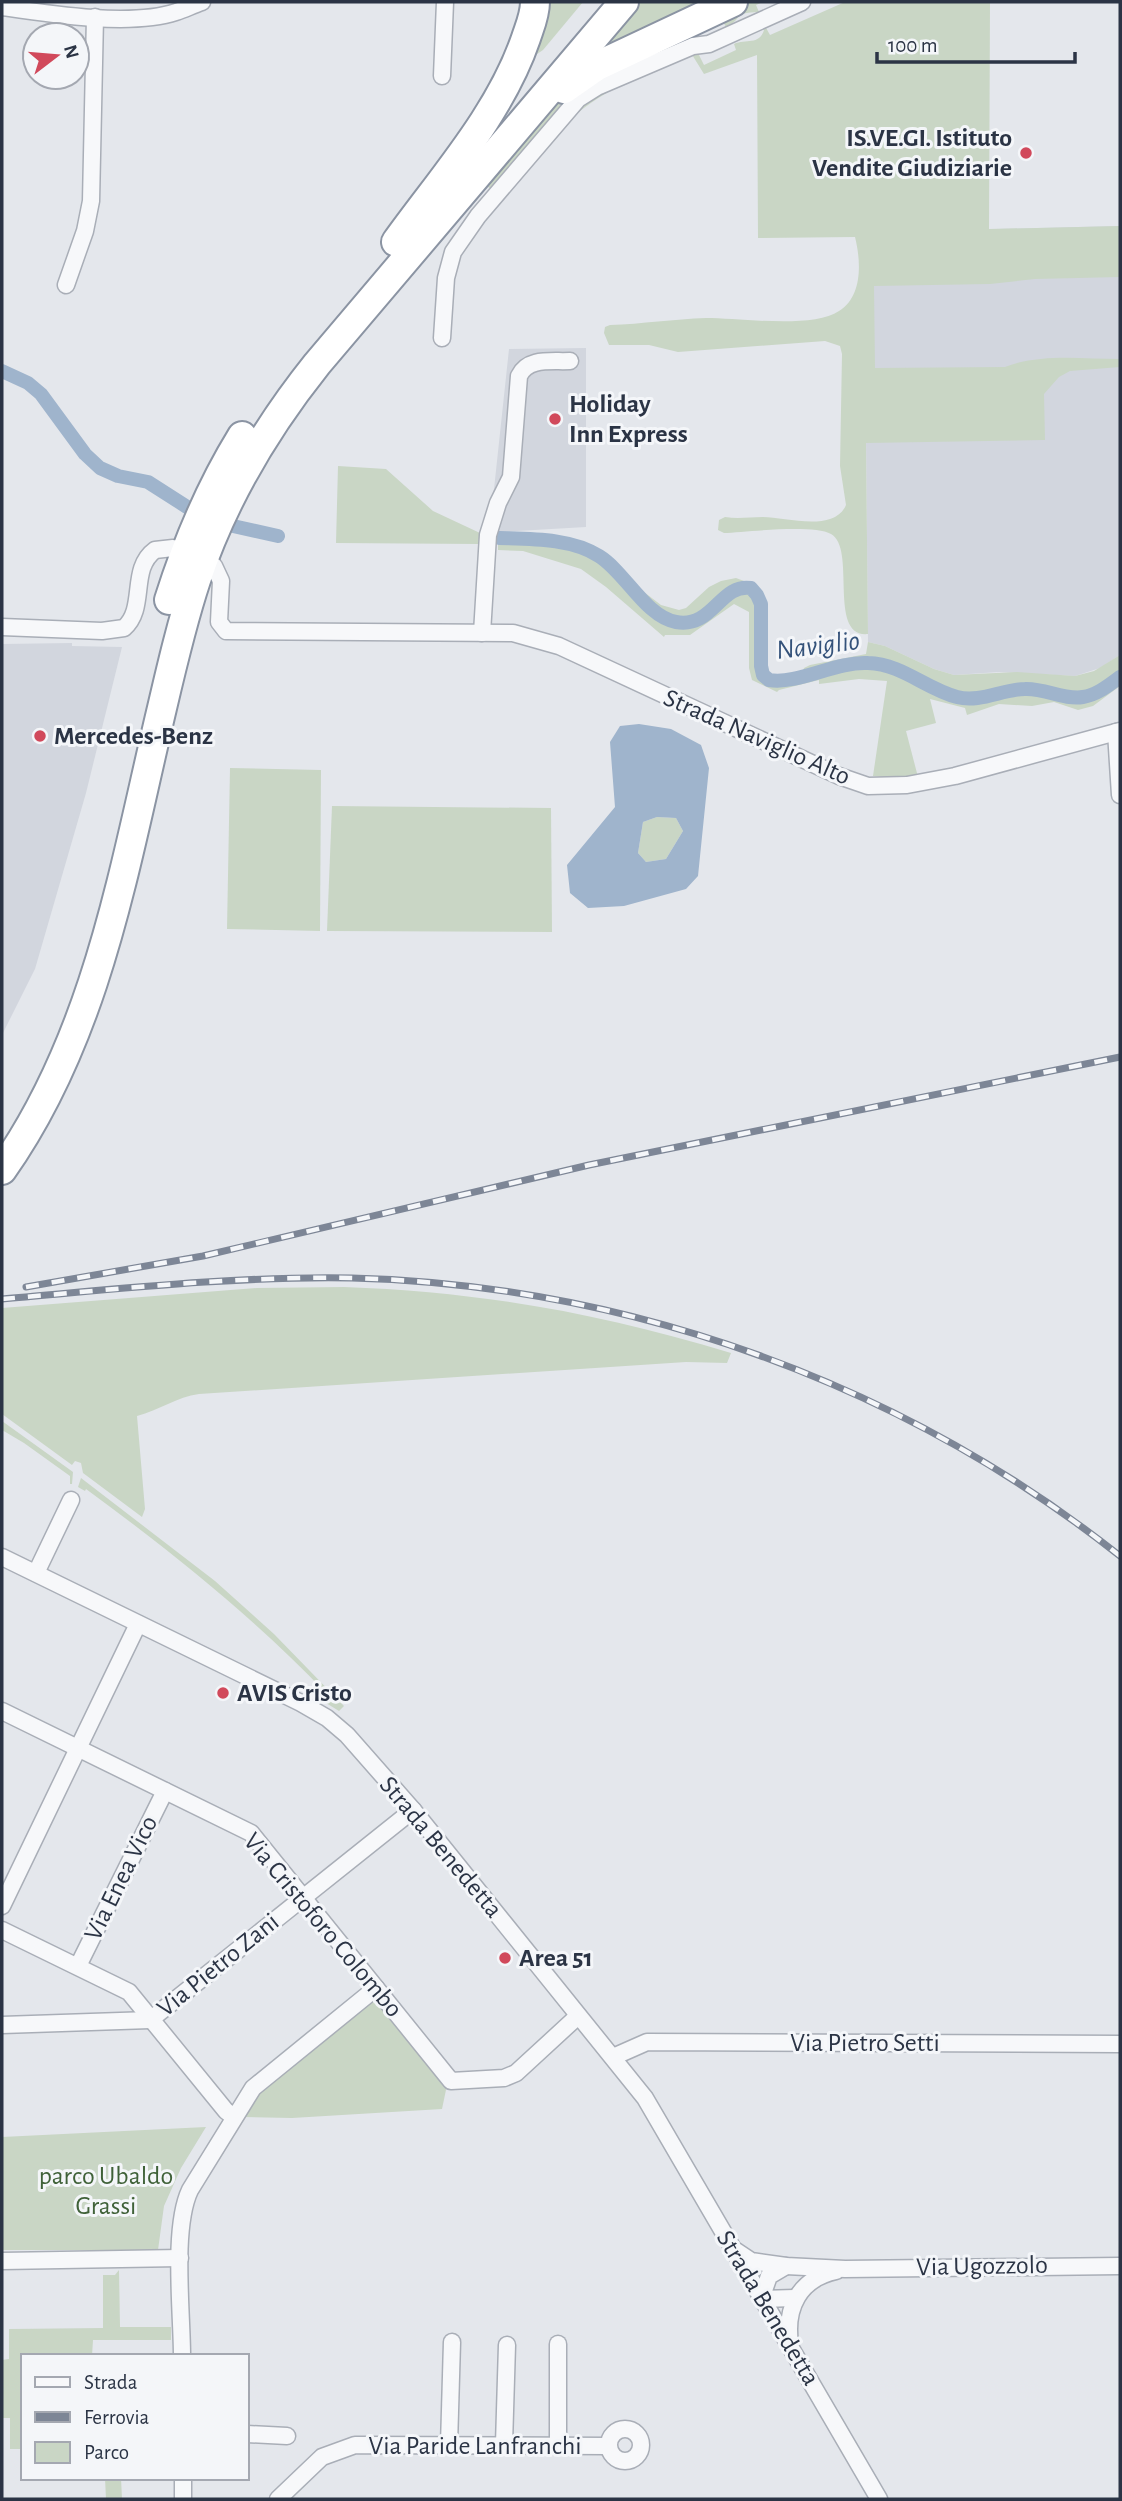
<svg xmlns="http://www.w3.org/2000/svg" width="1122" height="2501" viewBox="0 0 1122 2501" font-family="'Alegreya Sans',sans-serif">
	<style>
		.built { fill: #d2d6de }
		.green { fill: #c9d6c5 }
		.water { fill: #9fb4cc; fill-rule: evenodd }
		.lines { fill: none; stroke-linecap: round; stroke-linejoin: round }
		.canal { stroke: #9fb4cc; stroke-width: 14 }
		.street-casing { stroke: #a9aeb7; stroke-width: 19 }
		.highway-casing { stroke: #8b94a3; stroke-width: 32 }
		.street { stroke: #f7f8fa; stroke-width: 16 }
		.highway { stroke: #fff; stroke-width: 28 }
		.rail-casing { stroke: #7d8696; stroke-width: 7 }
		.rail { stroke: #f4f6f9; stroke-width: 4.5; stroke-dasharray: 13; stroke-linecap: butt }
		.poi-dot { fill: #d1495b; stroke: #f4f6f9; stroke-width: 2.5 }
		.labels { text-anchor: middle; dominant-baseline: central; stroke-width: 6; stroke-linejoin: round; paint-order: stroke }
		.poi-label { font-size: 26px; font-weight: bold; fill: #2b3445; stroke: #f4f6f9; text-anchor: start }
		.street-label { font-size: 26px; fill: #2b3445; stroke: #f4f6f9 }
		.park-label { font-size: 26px; fill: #3f6138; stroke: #f4f6f9 }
		.water-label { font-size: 28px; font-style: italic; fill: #34527a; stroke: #f4f6f9 }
	</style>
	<rect width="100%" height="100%" fill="#e4e7ec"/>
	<!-- built -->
	<g class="built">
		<polygon points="1120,226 1120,655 1100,668 1075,676 999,672 954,675 934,669 885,646 868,642 864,232"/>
		<polygon points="586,348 586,527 480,533 494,489 509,349"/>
		<polygon points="72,643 72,646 122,647 86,793 35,969 2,1035 2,644"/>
	</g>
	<!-- green -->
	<g class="green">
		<polygon points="548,2 583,2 543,50 537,54 535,53"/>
		<polygon points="641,2 719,2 600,53"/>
		<path d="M 744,2 L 763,2 L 756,5 L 759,12 C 730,13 745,18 726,27 L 722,20 L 690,35 L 693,41 L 599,82 L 495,193 L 485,184 L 550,110 L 572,91 Z"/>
		<path d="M 845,2 L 990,2 L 989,229 L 1120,226 L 1120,277 L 1035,279 L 990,284 L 874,286 L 875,368 L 1005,367 C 1041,353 1082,359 1120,359 L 1120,367 L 1070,371 L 1059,377 L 1044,394 L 1045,440 L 866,443 L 868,634 C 827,638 857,548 831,534 C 813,524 746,532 724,533 L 718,530 L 719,520 L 725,517 C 738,519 750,517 763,517 C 785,517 834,533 846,505 L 840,466 L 842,354 L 840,346 L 825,341 L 678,352 L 649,345 L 609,345 L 604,333 L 605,327 L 610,325 C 642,324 674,319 706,318 C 740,318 813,329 839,311 C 863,296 861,261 855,237 L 758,238 L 757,55 L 704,74 L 691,53 C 651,72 604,88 571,119 L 579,102 L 696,49 L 704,65 L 736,50 L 734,44 C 747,38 761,47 765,26 L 770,35 Z"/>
		<polygon points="338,466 386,469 433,511 480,533 478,544 336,543"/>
		<path d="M 498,544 C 529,544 566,542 594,557 C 625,574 648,630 686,627 C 711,625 722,596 745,592 C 780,613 731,670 774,686 L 868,666 L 904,677 L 956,703 L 974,703 L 1031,694 L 1072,702 L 1102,694 L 1120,682 L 1120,686 L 1093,706 L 1078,710 L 1054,702 L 1032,706 L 999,704 L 967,715 L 965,708 L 930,699 L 936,723 L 906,731 L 918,777 L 904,779 L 873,776 L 887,681 L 859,679 L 819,684 L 819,680 L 779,690 L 777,692 L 752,680 L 749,668 L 749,612 L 734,604 L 690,635 L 665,635 L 664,637 L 606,587 L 581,569 L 523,551 L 498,550 Z"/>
		<path d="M 736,578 L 744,581 C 728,585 725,594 714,605 C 683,635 659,611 636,586 L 661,605 L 679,610 L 686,608 L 709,587 L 721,581 Z"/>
		<path d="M 868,642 L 885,646 L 934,669 L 954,675 L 1017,672 L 1075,676 L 1094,671 L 1120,655 L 1120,673 C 1108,681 1097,691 1082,693 C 1064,695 1048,683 1030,684 C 1008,685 980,698 960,693 C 929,684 903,661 870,658 C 845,656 825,668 802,674 L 804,668 L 810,665 L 866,654 Z"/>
		<polygon points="230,768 321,770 320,931 227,929"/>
		<polygon points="332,806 551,808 552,932 327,931"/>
		<polygon points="657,817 676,818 683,831 666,859 646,862 638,853 643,822"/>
		<path d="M 344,1287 C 482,1292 599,1313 731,1353 L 727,1363 L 686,1362 L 199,1394 C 177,1397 159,1410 137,1416 L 145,1509 L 142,1517 L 83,1473 L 81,1463 L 75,1461 L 72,1465 L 2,1414 L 2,1308 L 257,1288 Z"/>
		<polygon points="2,1421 73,1472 72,1484 70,1484 70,1476 24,1443 2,1430"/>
		<path d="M 81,1478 L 215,1581 L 274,1634 L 344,1706 L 339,1711 L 326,1703 L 326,1693 C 253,1617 172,1552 86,1489 L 85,1491 L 78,1487 Z"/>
		<polygon points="376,1995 447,2085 442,2109 292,2118 244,2117 256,2091"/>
		<polygon points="206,2127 181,2168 164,2206 158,2250 2,2250 2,2137"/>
		<polygon points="119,2270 120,2327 171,2327 171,2340 93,2340 92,2356 23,2356 23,2449 10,2449 10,2418 2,2418 2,2360 9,2359 9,2329 103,2328 103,2275 115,2275"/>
		<polygon points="105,2478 121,2478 122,2499 106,2499"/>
	</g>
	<!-- water -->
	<path class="water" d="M 639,724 L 671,729 L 701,745 L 709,768 L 698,876 L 686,889 L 624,906 L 588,908 L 570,893 L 567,865 L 615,807 L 610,742 L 620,726 ZM 657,817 L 676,818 L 683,831 L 666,859 L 646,862 L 638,853 L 643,822 Z"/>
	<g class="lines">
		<!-- canal -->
		<g class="canal">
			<polyline points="2,371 28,383 41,394 85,454 100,468 118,476 148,482 187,507"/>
			<polyline points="233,526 278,536"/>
			<path d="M 499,538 C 530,539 571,538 599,556 C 625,572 646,617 676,622 C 713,629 720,583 751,588 L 757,595 L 761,604 L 761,666 L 763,675 L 769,680 C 798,685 836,661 868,663 C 902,664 926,689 957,697 C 980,703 1003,689 1025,689 C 1045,688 1063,700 1083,697 C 1097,695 1109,685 1120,677"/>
		</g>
		<defs>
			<g id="street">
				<path d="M 2,7 C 49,14 131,27 176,12 C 185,9 193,5 202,2"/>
				<polyline points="442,76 445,2"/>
				<polyline points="66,285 85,231 91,201 95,17"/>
				<polyline points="442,338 446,278 453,252 478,216 578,99 597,87 693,46 709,44 802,2"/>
				<polyline points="214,566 221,581 219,622 226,631 513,633 559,646 839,776 868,786 907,785 955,776 1120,731"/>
				<path d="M 2,627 L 102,631 L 124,628 C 147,608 129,569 155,550 L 173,548"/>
				<path d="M 482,633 L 488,535 L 498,503 L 511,477 L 519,376 C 528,357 552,362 570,361"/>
				<polyline points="1116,732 1120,795"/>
				<polyline points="2,1557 301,1703 327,1718 347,1735 413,1810 645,2098 879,2499"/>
				<polyline points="36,1573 71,1500"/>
				<polyline points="2,1711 251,1833 451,2081 504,2078 516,2073 578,2016"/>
				<polyline points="2,1906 138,1624"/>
				<polyline points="2,1930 129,1992 226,2111 234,2117"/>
				<polyline points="78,1966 165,1791"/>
				<polyline points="2,2025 150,2020 413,1810"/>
				<polyline points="613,2057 647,2042 1120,2044"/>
				<polyline points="736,2251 751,2261 786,2266 845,2269 1120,2266"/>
				<polyline points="2,2261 180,2258"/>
				<polyline points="786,2266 769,2276 761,2299 794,2298"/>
				<path d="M 790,2343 C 785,2308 799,2279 836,2271"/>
				<path d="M 182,2356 C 182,2312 172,2228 190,2190 L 253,2088 L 376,1988"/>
				<circle cx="625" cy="2445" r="16"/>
				<polyline points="247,2434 287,2436"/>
				<polyline points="504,2444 507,2345"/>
				<polyline points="449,2445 452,2342"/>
				<polyline points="558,2446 558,2344"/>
				<polyline points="183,2478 183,2499"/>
				<polyline points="278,2499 322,2457 355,2445 608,2446"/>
			</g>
			<g id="highway">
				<polyline points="564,89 597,66 733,2"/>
				<path d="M 396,242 C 442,178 500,114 526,38 C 530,26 535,15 535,2"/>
				<path d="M 169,600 C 187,543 210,488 242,436"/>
				<path d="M 2,1170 C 98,1034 124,867 162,708 C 172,665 182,622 196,580 C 223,500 265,429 317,364 L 624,2"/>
			</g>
		</defs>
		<!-- street casing -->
		<use href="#street" class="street-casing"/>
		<!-- highway casing -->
		<use href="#highway" class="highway-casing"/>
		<!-- street -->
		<use href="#street" class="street"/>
		<!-- highway -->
		<use href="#highway" class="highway"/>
		<defs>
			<g id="rail">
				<polyline points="26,1287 203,1256 589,1165 1120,1057"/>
				<path d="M 2,1299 C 118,1289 235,1276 352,1278 C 629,1285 903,1384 1120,1556"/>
			</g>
		</defs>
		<!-- rail casing -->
		<use href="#rail" class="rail-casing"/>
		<!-- rail -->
		<use href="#rail" class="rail"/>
	</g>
	<!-- markers -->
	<g class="poi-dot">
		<circle cx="1026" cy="153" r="7"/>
		<circle cx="555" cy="419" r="7"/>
		<circle cx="40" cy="736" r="7"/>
		<circle cx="223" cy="1693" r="7"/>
		<circle cx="505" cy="1958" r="7"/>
	</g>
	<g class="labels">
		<!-- poi labels -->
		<g class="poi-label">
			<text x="1012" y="138" text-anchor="end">IS.VE.GI. Istituto<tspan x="1012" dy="30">Vendite Giudiziarie</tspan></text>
			<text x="569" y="404">Holiday<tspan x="569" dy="30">Inn Express</tspan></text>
			<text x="54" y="736">Mercedes-Benz</text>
			<text x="237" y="1693">AVIS Cristo</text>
			<text x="519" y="1958">Area 51</text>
		</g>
		<!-- street labels -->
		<g class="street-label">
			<text transform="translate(757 737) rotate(24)">Strada Naviglio Alto</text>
			<text transform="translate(441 1847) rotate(50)">Strada Benedetta</text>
			<text transform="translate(121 1878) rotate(-64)">Via Enea Vico</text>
			<text transform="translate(323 1925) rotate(50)">Via Cristoforo Colombo</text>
			<text transform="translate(218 1965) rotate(-39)">Via Pietro Zani</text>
			<text x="865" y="2043">Via Pietro Setti</text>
			<text transform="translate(982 2266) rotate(-1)">Via Ugozzolo</text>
			<text transform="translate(768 2308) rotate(59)">Strada Benedetta</text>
			<text x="475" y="2446">Via Paride Lanfranchi</text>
		</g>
		<!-- park labels -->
		<g class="park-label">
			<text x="106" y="2176">parco Ubaldo<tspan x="106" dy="30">Grassi</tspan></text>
		</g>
		<!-- water labels -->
		<g class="water-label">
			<text transform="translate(818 646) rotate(-7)">Naviglio</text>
		</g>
	</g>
	<!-- border -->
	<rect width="1122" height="2501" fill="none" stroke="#2b3445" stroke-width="7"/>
	<!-- legend -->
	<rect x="21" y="2354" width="228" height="126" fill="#f4f6f9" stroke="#a4a8b1" stroke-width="2"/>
	<rect x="35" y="2377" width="35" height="10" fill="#f7f8fa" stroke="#a4a8b1" stroke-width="2"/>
	<text x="84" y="2389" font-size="21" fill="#2b3445">Strada</text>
	<rect x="35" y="2412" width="35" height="10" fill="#7d8696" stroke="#a4a8b1" stroke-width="2"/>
	<text x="84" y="2424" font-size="21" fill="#2b3445">Ferrovia</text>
	<rect x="35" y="2442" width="35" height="21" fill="#c9d6c5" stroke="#a4a8b1" stroke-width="2"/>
	<text x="84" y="2459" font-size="21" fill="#2b3445">Parco</text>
	<!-- north arrow -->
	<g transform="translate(56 56) rotate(74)"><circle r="33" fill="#f4f6f9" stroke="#a4a8b1" stroke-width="2"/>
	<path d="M0-5L12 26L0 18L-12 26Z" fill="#d1495b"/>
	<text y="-10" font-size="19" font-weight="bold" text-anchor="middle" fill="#2b3445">N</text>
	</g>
	<!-- scale -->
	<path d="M877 52v10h198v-10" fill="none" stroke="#2b3445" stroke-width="3.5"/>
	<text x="888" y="52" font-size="21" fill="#2b3445" stroke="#f4f6f9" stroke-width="5" paint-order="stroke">100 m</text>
</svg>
